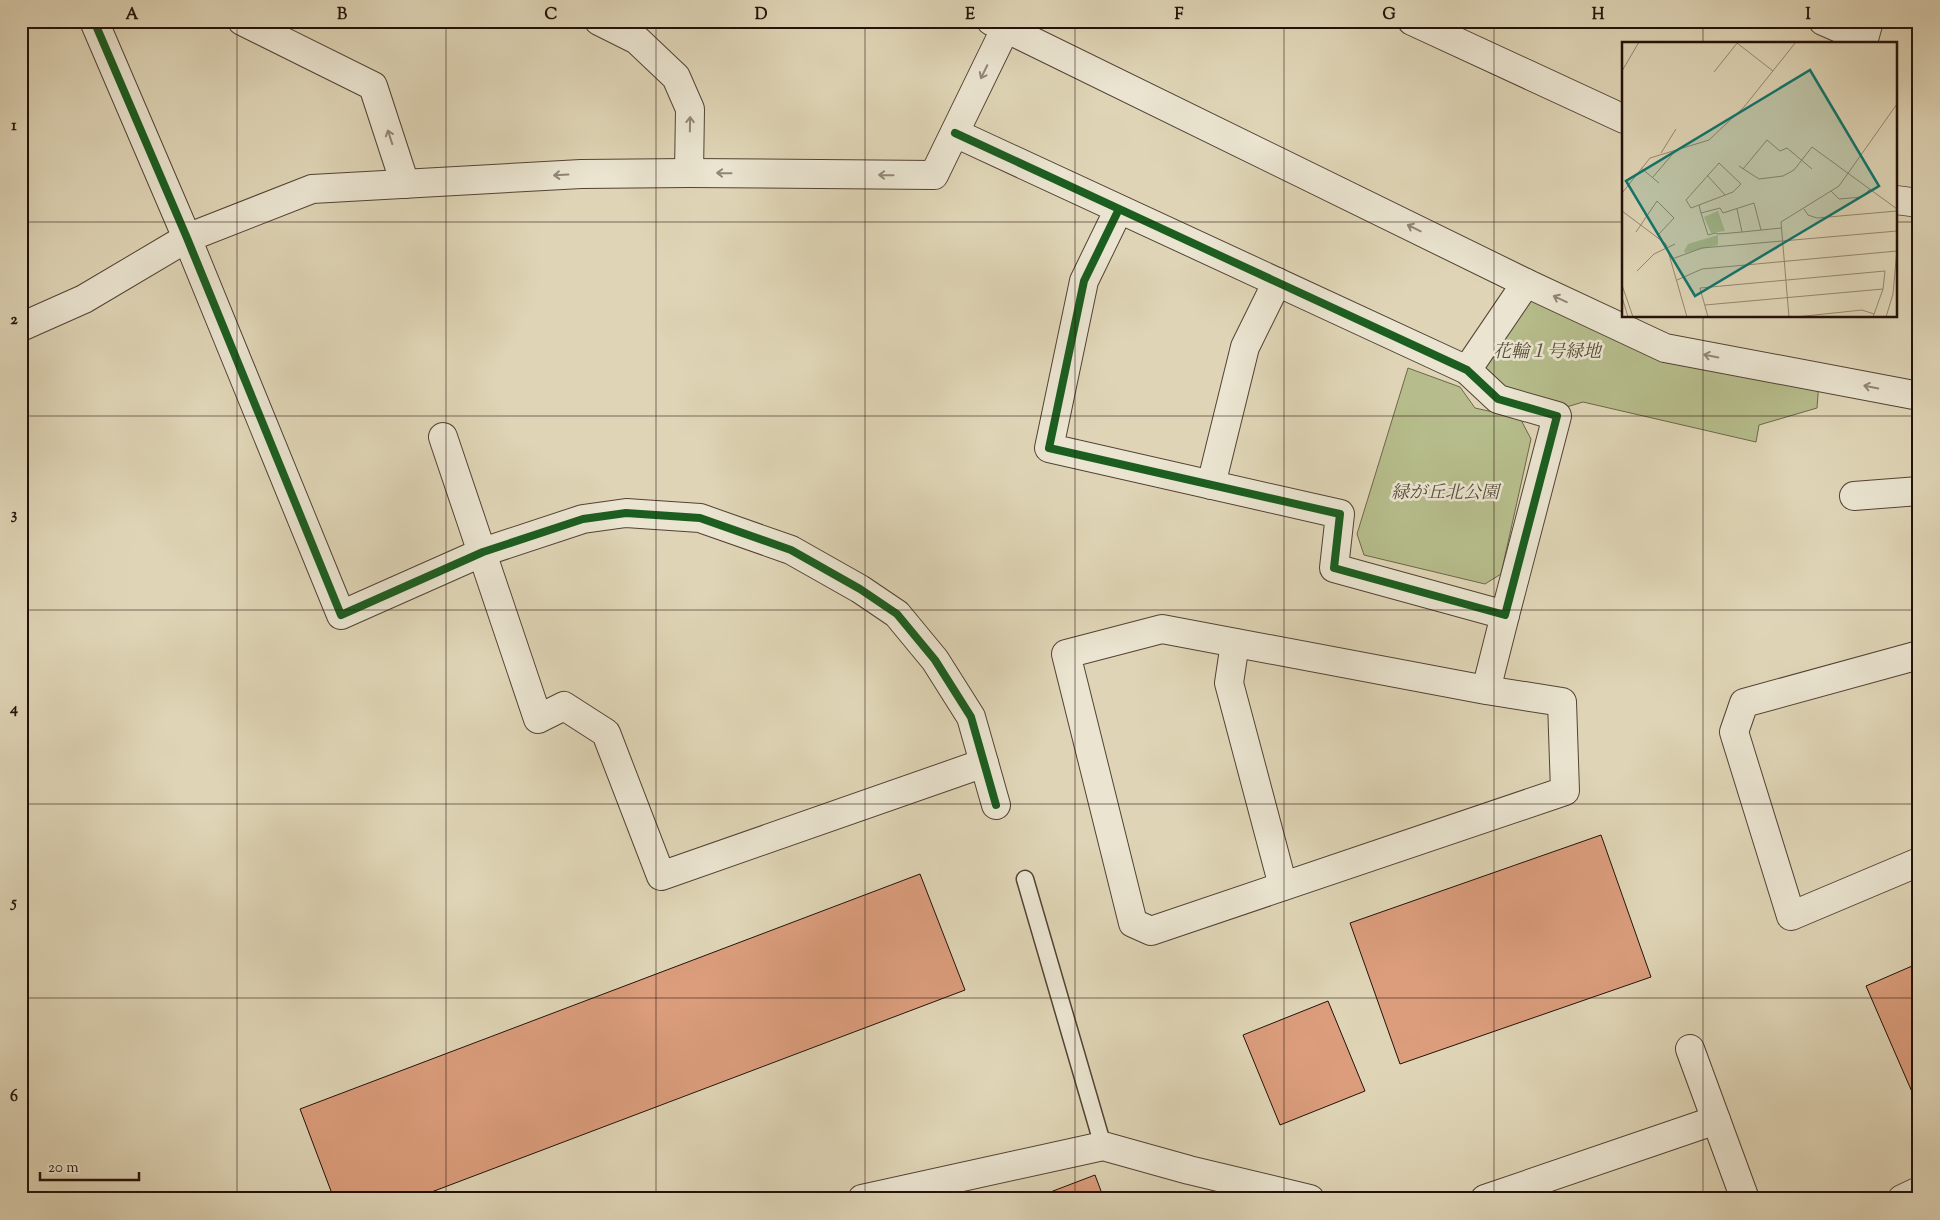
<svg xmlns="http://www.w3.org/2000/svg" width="1940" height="1220" viewBox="0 0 1940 1220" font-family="'Sorts Mill Goudy','Noto Serif JP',serif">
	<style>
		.green { fill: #b6bc8b; stroke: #6d664a }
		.building { fill: #db9d7c; stroke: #24110a }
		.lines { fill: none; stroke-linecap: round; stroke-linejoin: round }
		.service-casing { stroke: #534235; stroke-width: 19 }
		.minor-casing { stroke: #534235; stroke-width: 30 }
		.service { stroke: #eae4d0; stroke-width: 16 }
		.minor { stroke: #eae4d0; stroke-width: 28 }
		.cycleway-casing { stroke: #eae4d0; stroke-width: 11 }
		.cycleway { stroke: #1b5e20; stroke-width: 8 }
		.oneway { stroke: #918577 }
		.grid { fill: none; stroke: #24110a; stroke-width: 1; stroke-opacity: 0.55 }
		.labels { text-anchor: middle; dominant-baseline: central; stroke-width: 5; stroke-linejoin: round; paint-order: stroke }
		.park-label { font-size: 18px; font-style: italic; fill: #574d37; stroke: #eae4d0 }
		.inset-road { fill: none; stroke: #948771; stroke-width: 1 }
		.view { fill: #0f766e; fill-opacity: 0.15; stroke: #0f766e; stroke-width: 2.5 }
		.inset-edge { fill: none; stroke: #24110a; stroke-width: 2.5 }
		.neatline { fill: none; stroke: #24110a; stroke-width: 2 }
		.grid-label { font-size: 16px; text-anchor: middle; font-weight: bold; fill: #24110a }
	</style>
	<rect width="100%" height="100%" fill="#dfd5b6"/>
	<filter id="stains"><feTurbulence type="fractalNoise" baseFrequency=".004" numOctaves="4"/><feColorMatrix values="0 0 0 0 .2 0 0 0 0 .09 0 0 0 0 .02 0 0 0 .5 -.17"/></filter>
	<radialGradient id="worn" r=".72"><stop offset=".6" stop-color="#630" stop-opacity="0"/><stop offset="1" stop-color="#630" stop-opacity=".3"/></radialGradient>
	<!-- green -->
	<g class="green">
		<polygon points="1528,288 1667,353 1819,381 1817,408 1759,425 1756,442 1583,402 1560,409 1498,394 1474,369"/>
		<polygon points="1408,368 1460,387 1475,408 1520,418 1531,439 1501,574 1485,584 1364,555 1357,534"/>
	</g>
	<!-- building -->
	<g class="building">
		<polygon points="1601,835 1651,977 1400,1064 1350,923"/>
		<polygon points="920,874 965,990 413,1199 334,1199 300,1109"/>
		<polygon points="1919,963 1919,1108 1866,986"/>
		<polygon points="1328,1001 1365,1091 1280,1125 1243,1035"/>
		<polygon points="1095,1175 1104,1199 1032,1199"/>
	</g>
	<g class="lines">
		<defs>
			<polyline id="service" points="1025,879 1103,1146"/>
			<g id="minor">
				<polyline points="94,21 187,238 341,615 483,552 583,519 626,513 700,518 791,550 860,589 897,614 935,660 971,717 996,805"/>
				<polyline points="242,21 373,86 405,184"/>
				<polyline points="599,21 637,40 676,77 690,109 689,173"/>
				<polyline points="991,21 1526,283 1665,348 1919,396"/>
				<polyline points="1412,21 1624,119"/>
				<polyline points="1823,21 1864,39 1869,21"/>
				<polyline points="955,133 1467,370 1498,399 1557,416 1505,615 1334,568 1340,514 1049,448 1084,281 1119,209"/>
				<polyline points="1896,200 1919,203"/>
				<polyline points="21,327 84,299 187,238 312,189 581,174 689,173 934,175 1009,21"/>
				<polyline points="1467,370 1526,283"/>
				<polyline points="443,437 538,719 564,706 606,733 661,876 984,763"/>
				<polyline points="1211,485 1245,347 1277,282"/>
				<polyline points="1854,496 1919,491"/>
				<polyline points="1235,643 1229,683 1283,886"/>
				<polyline points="1919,655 1744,703 1734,732 1791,916 1919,862"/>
				<polyline points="1486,690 1162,629 1066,654 1133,923 1151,931 1565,791 1562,702 1486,690 1505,615"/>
				<polyline points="1690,1049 1745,1199"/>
				<polyline points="862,1199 1103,1146 1189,1170 1310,1199"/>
				<polyline points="1485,1199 1716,1120"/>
				<polyline points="1902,1199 1919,1191"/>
			</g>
		</defs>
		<!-- service casing -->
		<use href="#service" class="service-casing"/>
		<!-- minor casing -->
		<use href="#minor" class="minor-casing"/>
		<!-- service -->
		<use href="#service" class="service"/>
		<!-- minor -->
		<use href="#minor" class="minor"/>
		<defs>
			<g id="cycleway">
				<polyline points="94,21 187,238 341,615 483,552 583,519 626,513 700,518 791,550 860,589 897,614 935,660 971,717 996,805"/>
				<polyline points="955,133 1467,370 1498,399 1557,416 1505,615 1334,568 1340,514 1049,448 1084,281 1119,209"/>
			</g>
		</defs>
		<!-- cycleway casing -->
		<use href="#cycleway" class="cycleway-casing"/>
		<!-- cycleway -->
		<use href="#cycleway" class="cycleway"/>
	</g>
	<!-- one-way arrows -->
	<defs><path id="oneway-shaft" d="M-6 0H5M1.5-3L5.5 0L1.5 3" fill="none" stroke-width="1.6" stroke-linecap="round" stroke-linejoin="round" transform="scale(1.25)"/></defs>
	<g class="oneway">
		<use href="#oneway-shaft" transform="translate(984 72) rotate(116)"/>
		<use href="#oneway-shaft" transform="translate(690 124) rotate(-89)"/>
		<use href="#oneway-shaft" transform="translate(390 137) rotate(-108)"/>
		<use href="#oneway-shaft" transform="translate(724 173) rotate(-179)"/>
		<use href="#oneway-shaft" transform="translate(561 175) rotate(177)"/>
		<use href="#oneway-shaft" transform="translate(886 175) rotate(-179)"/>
		<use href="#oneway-shaft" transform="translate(1414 228) rotate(-154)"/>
		<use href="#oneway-shaft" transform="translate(1560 299) rotate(-155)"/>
		<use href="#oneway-shaft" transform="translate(1711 356) rotate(-169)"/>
		<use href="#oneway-shaft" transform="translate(1871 387) rotate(-169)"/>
	</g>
	<!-- grid -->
	<path class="grid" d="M 237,21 L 237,1199M 446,21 L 446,1199M 656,21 L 656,1199M 865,21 L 865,1199M 1075,21 L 1075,1199M 1284,21 L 1284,1199M 1494,21 L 1494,1199M 1703,21 L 1703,44M 21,222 L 1624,222M 1896,222 L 1919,222M 1703,316 L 1703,1199M 21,416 L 1919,416M 21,610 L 1919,610M 21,804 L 1919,804M 21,998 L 1919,998"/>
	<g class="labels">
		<!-- park labels -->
		<g class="park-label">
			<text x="1547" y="353">花輪１号緑地</text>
			<text x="1445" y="494">緑が丘北公園</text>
		</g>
	</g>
	<!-- overview -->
	<g transform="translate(1622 42)">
		<rect width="275" height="275" fill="#dfd5b6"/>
		<path d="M 96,169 L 103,189 L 89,191 L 82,175 ZM 96,193 L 96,203 L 63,211 L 62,209 L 66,202 Z" fill="#b6bc8b"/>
		<path class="inset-road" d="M 115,1 L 151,29M 0,29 L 17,0M 92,30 L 116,0M 39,111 L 54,87M 117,124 L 137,137 L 161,134 L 172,128 L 190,105 L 275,167M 19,126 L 37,141M 121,127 L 145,98 L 158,109 L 165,106 L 190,127M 85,133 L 103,153M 31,135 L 54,108M 209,149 L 217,157 L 240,155 L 248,147M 0,151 L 28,116 L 87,98 L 122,65 L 174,0M 77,163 L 111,150 L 119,142 L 97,121 L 64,158 L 69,166 L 77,163 L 79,171M 115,167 L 120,190M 182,167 L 186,173 L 195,176 L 275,169M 0,169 L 44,202 L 65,275M 139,188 L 132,161 L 101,171 L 98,166 L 79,171 L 86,193 L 93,191 L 97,192 L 120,190 L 159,186M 14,190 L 35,159 L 52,176 L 36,193M 50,217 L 80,206 L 275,189M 15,229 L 32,212 L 53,202M 55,238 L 80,227 L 275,209M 0,243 L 11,275M 0,255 L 6,275M 83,263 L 261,247M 86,275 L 78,246 L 263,229 L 261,247 L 251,275M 167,275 L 159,180 L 217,144 L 275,62M 174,275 L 240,268 L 252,272M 264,275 L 271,252 L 275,207"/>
		<path class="view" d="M 188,28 L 257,144 L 73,254 L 4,139 Z"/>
		<rect width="275" height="275" class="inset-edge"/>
	</g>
	<!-- margin -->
	<rect width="1940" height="1220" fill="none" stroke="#dfd5b6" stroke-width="55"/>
	<!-- scale -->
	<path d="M40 1172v8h99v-8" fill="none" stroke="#24110a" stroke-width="2.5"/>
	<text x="48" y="1172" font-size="15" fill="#24110a" stroke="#eae4d0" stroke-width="4" paint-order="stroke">20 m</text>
	<rect x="28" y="28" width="1884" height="1164" class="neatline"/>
	<g class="grid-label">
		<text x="132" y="19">A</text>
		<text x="342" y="19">B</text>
		<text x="551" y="19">C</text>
		<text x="761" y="19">D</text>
		<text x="970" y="19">E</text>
		<text x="1179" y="19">F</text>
		<text x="1389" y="19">G</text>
		<text x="1598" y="19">H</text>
		<text x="1808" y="19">I</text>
		<text x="14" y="130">1</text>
		<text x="14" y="324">2</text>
		<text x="14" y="519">3</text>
		<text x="14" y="713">4</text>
		<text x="14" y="907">5</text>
		<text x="14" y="1101">6</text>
	</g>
	<rect width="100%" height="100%" filter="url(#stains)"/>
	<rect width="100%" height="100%" fill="url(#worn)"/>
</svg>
